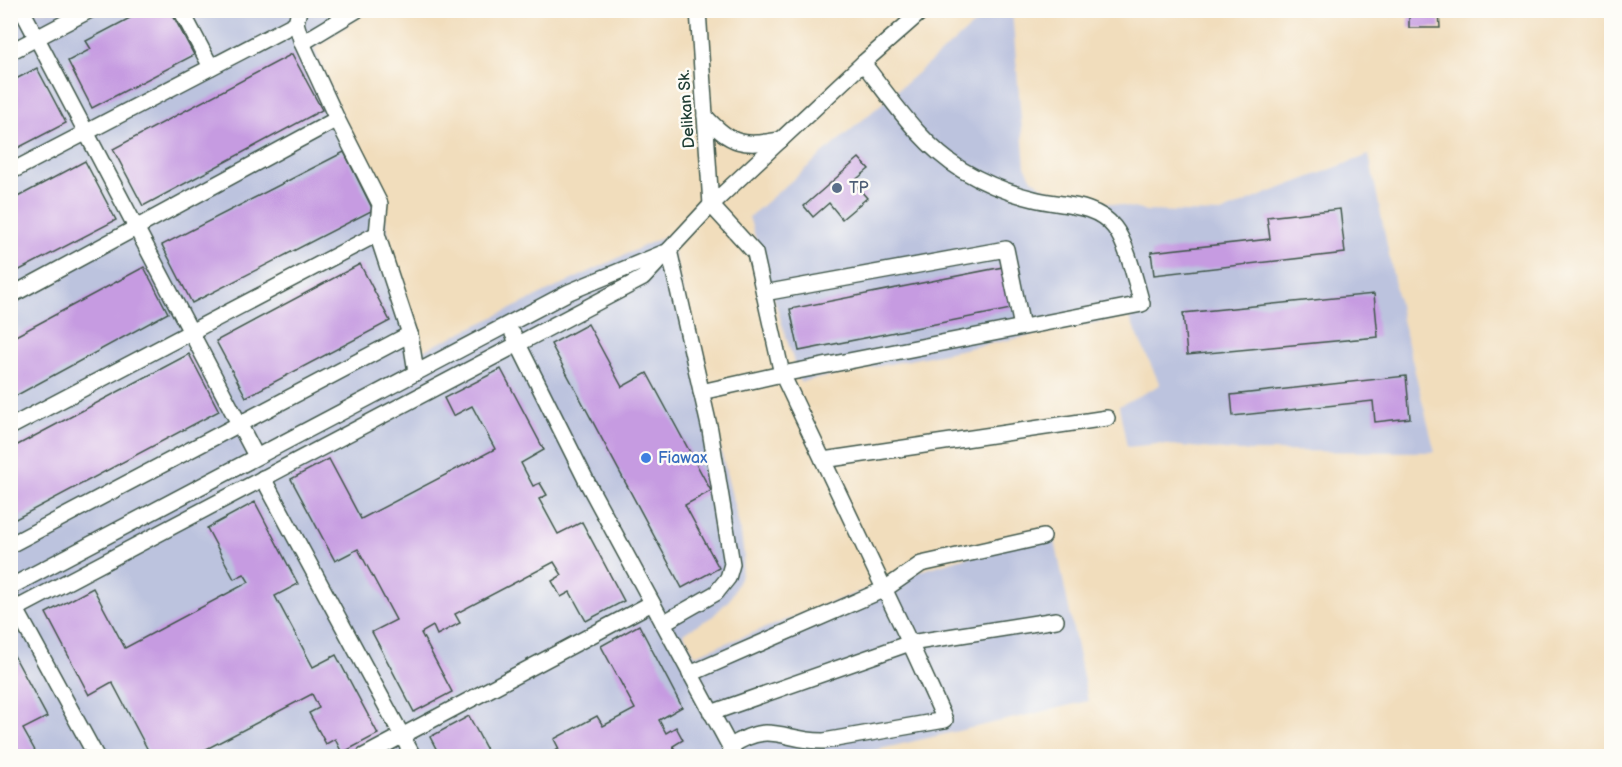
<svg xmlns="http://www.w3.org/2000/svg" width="1622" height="767" viewBox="0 0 1622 767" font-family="'Balsamiq Sans',sans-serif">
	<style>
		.industrial { fill: #bcc3de }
		.building { fill: #c69be1 }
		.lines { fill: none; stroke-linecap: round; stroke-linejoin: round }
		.minor-casing { stroke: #3e5548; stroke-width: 18 }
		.minor { stroke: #fff; stroke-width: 15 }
		.service-dot { fill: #5c6f8a; stroke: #fdfcf7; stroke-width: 2 }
		.shop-dot { fill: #3f7fe0; stroke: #fdfcf7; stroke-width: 2 }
		.labels { text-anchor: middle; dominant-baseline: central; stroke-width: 5; stroke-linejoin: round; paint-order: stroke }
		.street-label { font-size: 16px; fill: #1f3d34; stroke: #fdfcf7 }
		.service-label { font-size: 16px; fill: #4e5e75; stroke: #fdfcf7; text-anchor: start }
		.shop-label { font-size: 16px; fill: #366cbe; stroke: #fdfcf7; text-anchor: start }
	</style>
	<rect width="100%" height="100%" fill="#fdfcf7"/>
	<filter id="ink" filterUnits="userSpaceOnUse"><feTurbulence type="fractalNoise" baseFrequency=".0167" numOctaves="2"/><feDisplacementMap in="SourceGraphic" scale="12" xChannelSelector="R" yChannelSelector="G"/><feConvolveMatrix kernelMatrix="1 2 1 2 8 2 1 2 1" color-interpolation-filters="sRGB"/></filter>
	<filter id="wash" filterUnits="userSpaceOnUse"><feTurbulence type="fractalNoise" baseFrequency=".008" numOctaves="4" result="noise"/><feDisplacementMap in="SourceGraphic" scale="24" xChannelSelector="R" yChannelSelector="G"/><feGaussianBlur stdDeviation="1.35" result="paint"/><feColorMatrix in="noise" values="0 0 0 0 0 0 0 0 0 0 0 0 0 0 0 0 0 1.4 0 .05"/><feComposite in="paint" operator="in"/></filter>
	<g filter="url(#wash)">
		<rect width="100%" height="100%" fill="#f1ddbc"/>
		<!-- industrial -->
		<g class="industrial">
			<polygon points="10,11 368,11 314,48 385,217 395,267 422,351 669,234 741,534 744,556 740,578 730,599 712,617 683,633 695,655 893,579 1053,531 1088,701 850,756 11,756"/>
			<polygon points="990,11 1012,11 1025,166 1032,179 1046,189 1146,211 1221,213 1268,193 1369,155 1402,320 1435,452 1237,451 1157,444 1127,447 1119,406 1160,385 1129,316 800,382 749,217"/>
		</g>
		<g id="blocks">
			<!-- building -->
			<g class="building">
				<polygon points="145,10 170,10 194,55 92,108 68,61 91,49 86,41"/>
				<polygon points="1409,10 1439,10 1440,28 1409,28"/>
				<polygon points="292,54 322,110 143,206 113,149"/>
				<polygon points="37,68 66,123 10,152 10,82"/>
				<polygon points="344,152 373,210 192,303 162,245"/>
				<polygon points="859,158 869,169 853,182 867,198 842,219 829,203 813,217 804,206"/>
				<polygon points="85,161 116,220 10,275 10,201"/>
				<polygon points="1340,209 1345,253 1154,275 1151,252 1270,239 1267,217"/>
				<polygon points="360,264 390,321 246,397 216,341"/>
				<polygon points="144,267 168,313 10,399 10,339"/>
				<polygon points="1003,267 1011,309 799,351 790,309"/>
				<polygon points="1374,294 1378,337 1187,355 1183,313"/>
				<polygon points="588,324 622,387 647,373 711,491 685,505 719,568 682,588 551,344"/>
				<polygon points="189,354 219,411 10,522 10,449"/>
				<polygon points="501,369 544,450 521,463 533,486 540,483 547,495 539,499 558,534 582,522 624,601 586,621 570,592 561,597 552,581 562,575 554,562 455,614 460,623 437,635 433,626 421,633 452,692 414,712 372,632 396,620 358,549 335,561 291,479 329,459 361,519 495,449 472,406 453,416 444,398"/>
				<polygon points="1406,376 1410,418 1375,422 1373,401 1233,416 1231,395"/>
				<polygon points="255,502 298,584 275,596 313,667 336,655 378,734 342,753 335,739 326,744 309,713 319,708 312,694 193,756 145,756 150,754 112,682 89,695 46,613 93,588 125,648 249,582 244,574 234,579 207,528"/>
				<polygon points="639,625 682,707 659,720 666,733 676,727 683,740 673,746 678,756 546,756 559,749 554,739 597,716 603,726 635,709 601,646"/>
				<polygon points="10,648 47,717 23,729 38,756 10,756"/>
				<polygon points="469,716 490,756 440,756 430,737"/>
			</g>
		</g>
	</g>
	<g filter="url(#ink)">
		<use href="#blocks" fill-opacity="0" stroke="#3e5548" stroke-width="1.5"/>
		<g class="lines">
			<defs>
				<g id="minor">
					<polyline points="22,10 256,456"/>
					<polyline points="181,10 211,67"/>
					<polyline points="299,10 296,23 302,43 337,119 380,204 377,234 410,334"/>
					<polyline points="698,10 711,205"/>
					<polyline points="302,43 357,10"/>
					<polyline points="10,52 90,10"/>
					<path d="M 705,116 C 732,146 743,146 781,140"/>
					<polyline points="10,172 296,23"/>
					<path d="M 711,205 L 755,253 L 782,374 L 910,643 L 945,720 L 824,741 C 784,742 770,719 730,747"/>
					<polyline points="764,293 1006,249 1022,327"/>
					<polyline points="10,296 337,119"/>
					<polyline points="513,334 588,484 735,756"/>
					<path d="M 701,392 L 782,374 L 1142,304 C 1136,283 1127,243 1114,227 C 1095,203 1061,206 1034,199 C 1009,193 984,183 962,170 C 921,145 892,100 863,63"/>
					<polyline points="10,427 377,234"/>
					<polyline points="823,460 1107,418"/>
					<polyline points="263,478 413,756"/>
					<polyline points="10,545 410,334 416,372"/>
					<polyline points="10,587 569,292 663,253"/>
					<polyline points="10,598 96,756"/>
					<polyline points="10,612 643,278 711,205 863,63 923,10"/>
					<polyline points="663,623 716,593 728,578 732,564 710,430 669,250"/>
					<polyline points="690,674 885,589 921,564 1043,537"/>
					<polyline points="711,713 910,643 1056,620"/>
					<polyline points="364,756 652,603"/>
				</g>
			</defs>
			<!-- minor casing -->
			<use href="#minor" class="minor-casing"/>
			<!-- minor -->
			<use href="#minor" class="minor"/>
		</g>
	</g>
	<!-- markers -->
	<circle class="service-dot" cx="837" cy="188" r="6"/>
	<circle class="shop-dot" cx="646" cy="458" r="6"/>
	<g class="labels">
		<!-- street labels -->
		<g class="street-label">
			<text transform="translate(687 109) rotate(-94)">Delikan Sk.</text>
		</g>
		<!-- service labels -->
		<g class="service-label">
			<text x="849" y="188">TP</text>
		</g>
		<!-- shop labels -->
		<g class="shop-label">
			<text x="658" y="458">Fiawax</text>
		</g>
	</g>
	<!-- margin -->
	<rect width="1622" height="767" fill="none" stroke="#fdfcf7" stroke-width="36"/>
</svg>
